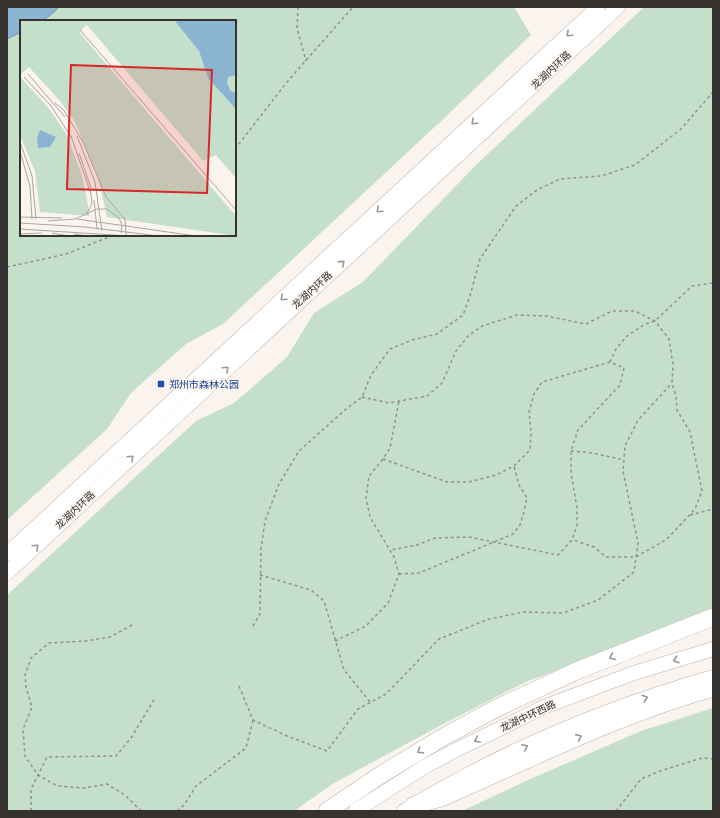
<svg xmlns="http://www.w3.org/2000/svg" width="720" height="818" viewBox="0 0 720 818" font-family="'Roboto Condensed','Noto Sans SC',sans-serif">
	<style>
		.green { fill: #c4e0cb }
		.water { fill: #8bb4d3; stroke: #718da2 }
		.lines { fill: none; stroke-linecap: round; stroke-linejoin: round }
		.secondary-casing { stroke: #bbb3ae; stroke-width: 15 }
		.trunk-casing { stroke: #bbb3ae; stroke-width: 18 }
		.path { stroke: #958f8c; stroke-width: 1.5; stroke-dasharray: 3 3; stroke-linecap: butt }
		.secondary { stroke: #fff; stroke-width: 14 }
		.trunk { stroke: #fff; stroke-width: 17 }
		.oneway { stroke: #9a9898 }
		.transit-dot { fill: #1a4fb4; stroke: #fbf3ee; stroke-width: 1.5 }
		.labels { text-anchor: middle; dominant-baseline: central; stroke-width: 3.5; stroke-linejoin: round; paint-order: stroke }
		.street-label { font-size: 10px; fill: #353230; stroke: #fbf3ee }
		.transit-label { font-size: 10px; fill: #164399; stroke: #fbf3ee; text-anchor: start }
		.inset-road { fill: none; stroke: #aca6a2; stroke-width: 1 }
		.view { fill: #d62828; fill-opacity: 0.15; stroke: #d62828; stroke-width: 2 }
		.inset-edge { fill: none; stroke: #353230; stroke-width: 2 }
	</style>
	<rect width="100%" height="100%" fill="#fbf3ee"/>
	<!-- green -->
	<g class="green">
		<polygon points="59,7 514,7 531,35 439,123 223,324 186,344 131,393 107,429 7,520 7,39 21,32 21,235 235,235 235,21 41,21 48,18"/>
		<polygon points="644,7 713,7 713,618 642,639 528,681 447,722 334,783 294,811 7,811 7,595 196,421 234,403 287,357 314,313 363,282 477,164"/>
		<polygon points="713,708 713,811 462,811 528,780 641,731"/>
	</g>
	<!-- water -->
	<path class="water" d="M 7,7 L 59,7 C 43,23 43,21 21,21 L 21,32 L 7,39 Z"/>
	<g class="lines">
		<defs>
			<g id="secondary">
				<polyline points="7,554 598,7"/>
				<polyline points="7,573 618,7"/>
				<polyline points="355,811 424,767 454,751 546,706 634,673 713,649"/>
				<path d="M 404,811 C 500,752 605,708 713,677"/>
			</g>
			<g id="trunk">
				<path d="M 414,805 L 441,798 C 531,759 619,714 713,688"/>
				<polyline points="327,811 382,774 445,736 495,709 574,672 713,617"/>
			</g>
		</defs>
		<!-- secondary casing -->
		<use href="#secondary" class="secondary-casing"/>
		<!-- trunk casing -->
		<use href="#trunk" class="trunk-casing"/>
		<!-- path -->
		<g class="path">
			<polyline points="298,7 297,28 306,61"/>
			<polyline points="235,149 287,82 353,7"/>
			<polyline points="7,267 66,254 114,235"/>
			<polyline points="610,362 616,349 627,336 645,324 655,321 692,286 713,283"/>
			<polyline points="362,397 389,403 427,396 442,383 456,351 468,336 482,326 517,315 546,316 586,324 612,311 635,311 655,321 669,339 673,365 672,383 676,396 677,410 690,432 702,491 695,509 667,539 636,557 606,557 594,547 573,540"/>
			<polyline points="571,451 593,453 624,460"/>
			<polyline points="383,459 447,482 469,482 496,475 514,466 530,450 531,432 529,412 534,394 542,382 610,362 624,368 620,385 578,430 571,451 571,473 577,508 577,525 572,540 558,555 469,537 435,538 417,545 390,550"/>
			<polyline points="690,515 713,509"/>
			<polyline points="399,574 419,573 494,542 513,534 520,525 524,512 527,498 519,485 514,466"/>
			<polyline points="260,575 311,590 324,601 344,670 370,702"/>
			<polyline points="132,625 110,637 86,641 49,643 31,658 25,675 26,687 32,707 23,729 25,756 38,775 57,786 84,788 107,784 125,795 141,811"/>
			<polyline points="253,626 260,614 261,549 265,521 279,484 299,451 346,409 362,397 371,375 390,349 412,340 437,334 463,315 470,296 480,259 516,206 537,190 560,179 601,176 635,165 681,129 713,92"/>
			<polyline points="335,641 366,626 388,603 399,574 394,557 370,517 366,498 369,476 383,459 390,448 399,401"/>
			<polyline points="239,686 253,720 287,736 327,751 358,709 386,694 439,639 489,619 524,612 563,613 598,600 634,572 638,543 623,471 625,446 638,420 672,383"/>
			<polyline points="31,811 31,789 47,757 116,756 131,738 155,698"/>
			<polyline points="177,811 184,805 196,786 246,748 253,720"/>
			<polyline points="616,811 641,779 660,771 702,758 713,759"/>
		</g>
		<!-- secondary -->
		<use href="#secondary" class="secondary"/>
		<!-- trunk -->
		<use href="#trunk" class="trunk"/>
	</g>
	<!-- one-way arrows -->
	<defs><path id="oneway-chevron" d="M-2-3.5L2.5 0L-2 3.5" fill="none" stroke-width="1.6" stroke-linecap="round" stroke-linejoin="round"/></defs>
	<g class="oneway">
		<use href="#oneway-chevron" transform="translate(569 34) rotate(137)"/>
		<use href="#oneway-chevron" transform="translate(474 122) rotate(137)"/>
		<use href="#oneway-chevron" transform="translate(379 210) rotate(137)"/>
		<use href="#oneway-chevron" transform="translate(342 263) rotate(-42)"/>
		<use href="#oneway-chevron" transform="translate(283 298) rotate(138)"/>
		<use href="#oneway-chevron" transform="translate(226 369) rotate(-43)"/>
		<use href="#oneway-chevron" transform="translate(131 458) rotate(-43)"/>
		<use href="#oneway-chevron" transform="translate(36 547) rotate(-43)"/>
		<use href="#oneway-chevron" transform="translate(612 657) rotate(158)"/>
		<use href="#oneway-chevron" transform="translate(676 660) rotate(163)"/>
		<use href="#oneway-chevron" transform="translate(645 698) rotate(-19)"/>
		<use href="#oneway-chevron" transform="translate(579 737) rotate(-24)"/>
		<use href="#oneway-chevron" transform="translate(477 740) rotate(154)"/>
		<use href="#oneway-chevron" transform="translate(525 747) rotate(-26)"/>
		<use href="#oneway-chevron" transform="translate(420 751) rotate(148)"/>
	</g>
	<!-- markers -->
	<rect class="transit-dot" x="157" y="380" width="8" height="8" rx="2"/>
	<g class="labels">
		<!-- street labels -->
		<g class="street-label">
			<text transform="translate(551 70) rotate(-43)">龙湖内环路</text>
			<text transform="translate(312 290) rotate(-42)">龙湖内环路</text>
			<text transform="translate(75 510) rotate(-43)">龙湖内环路</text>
			<text transform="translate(528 716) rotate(-25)">龙湖中环西路</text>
		</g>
		<!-- transit labels -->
		<g class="transit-label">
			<text x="169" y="384">郑州市森林公园</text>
		</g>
	</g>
	<!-- overview -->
	<g transform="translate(20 20)">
		<rect width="216" height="216" fill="#fbf3ee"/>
		<path d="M 0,0 L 154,0 L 179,31 L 188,58 L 216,55 L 216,158 L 196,135 L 183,141 L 67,5 L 59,12 L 216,196 L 216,216 L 87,197 L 78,156 L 55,102 L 40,81 L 9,47 L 0,55 ZM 0,57 L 27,86 L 46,113 L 62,155 L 70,196 L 20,192 L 15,151 L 0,115 Z" fill="#c4e0cb"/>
		<path d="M 154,0 L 216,0 L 216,55 L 208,57 L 207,63 L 210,70 L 216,74 L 216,89 L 188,58 L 179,31 ZM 20,110 L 36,117 L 30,127 L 18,128 L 17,118 Z" fill="#8bb4d3"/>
		<path class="inset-road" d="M 60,10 L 216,190M 8,54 L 45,97M 4,57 L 31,86 L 52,118M 35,83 L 43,89 L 63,122 L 86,177 L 105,199 L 106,216M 51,116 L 71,174 L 72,184 L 67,193M 57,116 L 75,162 L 82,211M 0,122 L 12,156 L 16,199M 0,131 L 10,166 L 12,199M 59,133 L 71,168M 74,180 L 77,209M 0,197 L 42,198M 57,199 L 176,216M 28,201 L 55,199 L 77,189 L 87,189 L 99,198 L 102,205 L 101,213M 0,203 L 65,207 L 139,216M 0,209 L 109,216M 32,213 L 49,216M 0,214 L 22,213M 54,214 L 67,216"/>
		<path class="view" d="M 51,45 L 192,50 L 187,173 L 47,169 Z"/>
		<rect width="216" height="216" class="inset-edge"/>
	</g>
	<!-- border -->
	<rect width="720" height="818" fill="none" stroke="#353230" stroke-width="16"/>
</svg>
